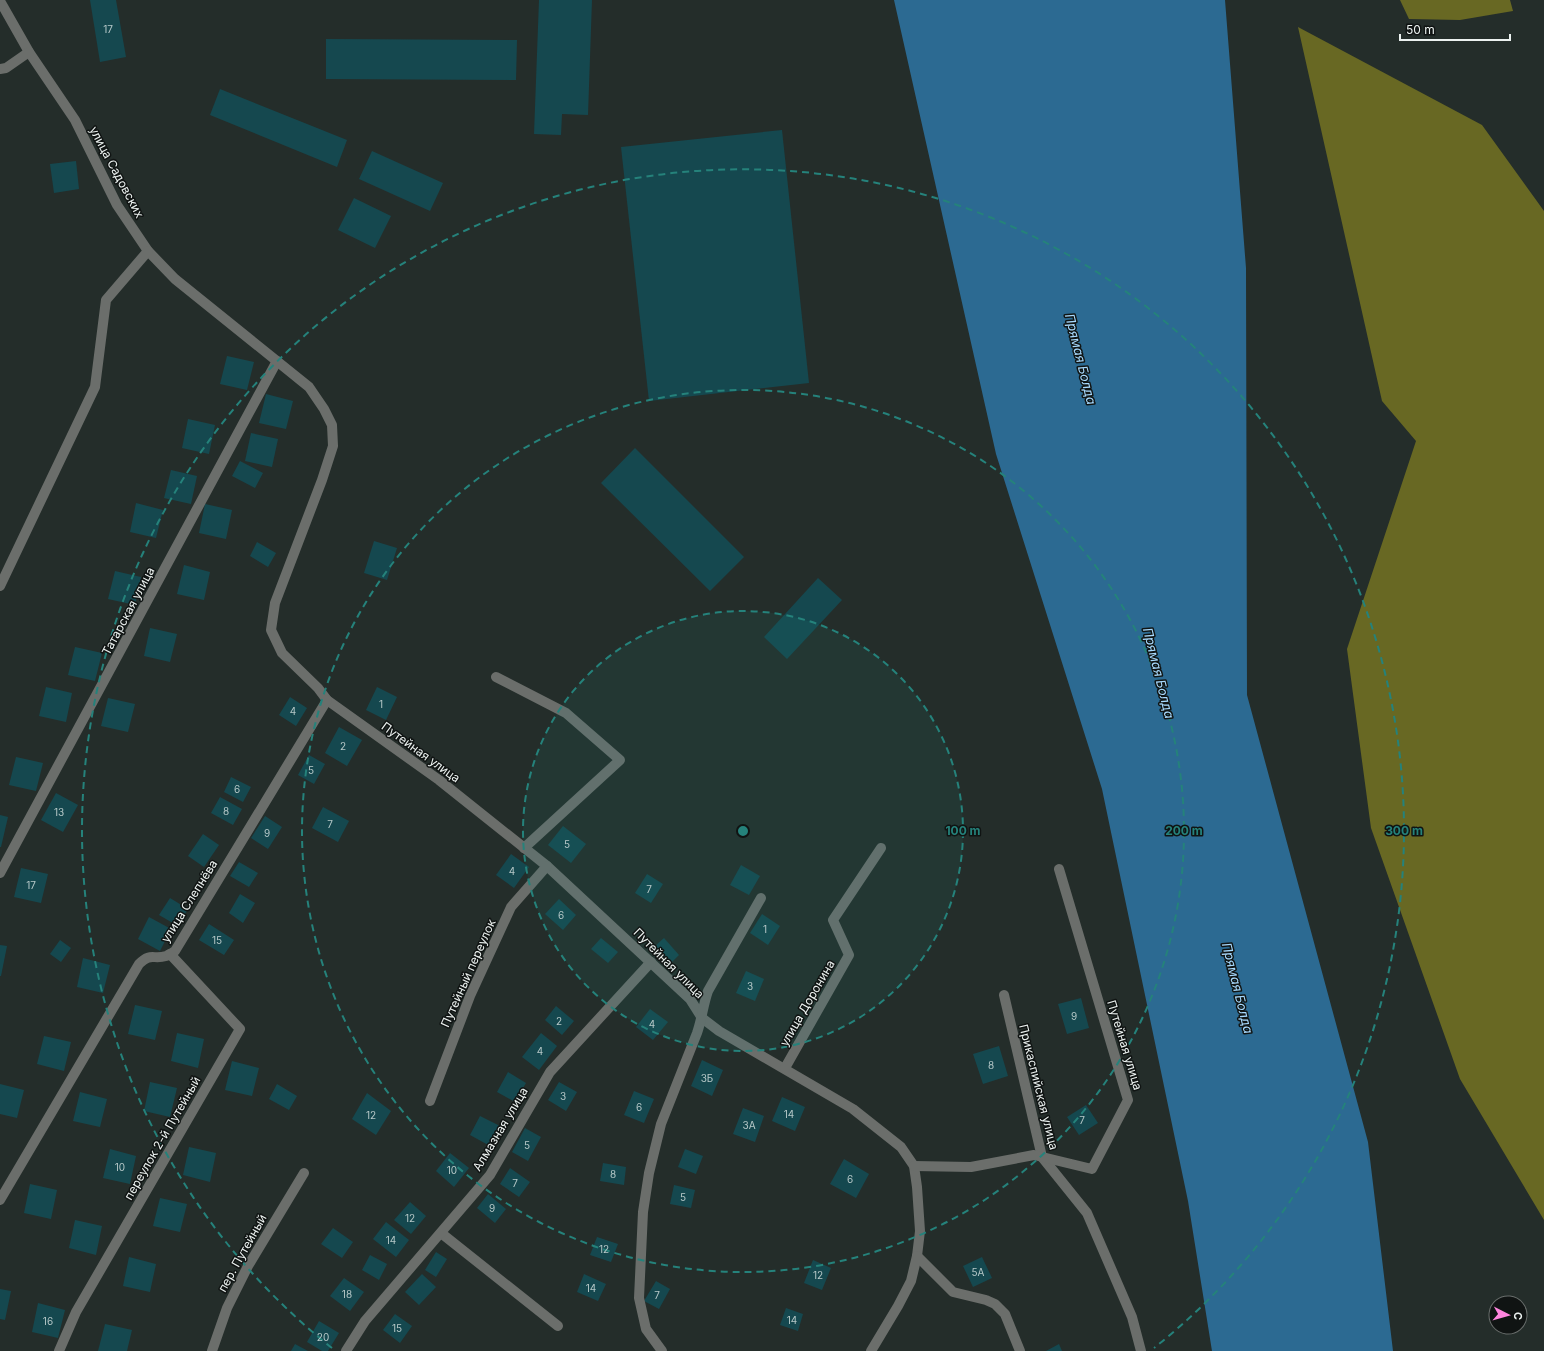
<svg xmlns="http://www.w3.org/2000/svg" width="1544" height="1351" viewBox="0 0 1544 1351" font-family="Inter,sans-serif">
	<style>
		.forest { fill: #686823 }
		.water { fill: #2c6a92 }
		.building { fill: #15484f }
		.lines { fill: none; stroke-linecap: round; stroke-linejoin: round }
		.minor { stroke: #6b6e6b; stroke-width: 10 }
		.ring { fill: none; stroke: #25827b; stroke-width: 2; stroke-dasharray: 7 5 }
		.labels { text-anchor: middle; dominant-baseline: central; stroke-width: 3; stroke-linejoin: round; paint-order: stroke }
		.number-label { font-size: 10px; fill: #b6c8c8 }
		.street-label { font-size: 12px; fill: #ecf2f0; stroke: #101413 }
		.water-label { font-size: 13px; font-style: italic; fill: #a7d9fd; stroke: #101413 }
		.centre { fill: #25827b; stroke: #101413; stroke-width: 2 }
		.ring-label { font-size: 12px; text-anchor: middle; font-weight: bold; fill: #25827b; stroke: #101413; stroke-width: 3; stroke-linejoin: round; paint-order: stroke }
	</style>
	<rect width="100%" height="100%" fill="#242d2a"/>
	<!-- forest -->
	<g class="forest">
		<polygon points="1400,0 1510,0 1513,11 1460,20 1409,19"/>
		<polygon points="1298,27 1482,125 1544,211 1544,1220 1460,1079 1371,828 1347,649 1416,441 1382,401"/>
	</g>
	<!-- water -->
	<polygon class="water" points="894,0 1225,0 1246,268 1247,695 1368,1142 1393,1351 1212,1351 1188,1201 1102,789 996,454"/>
	<!-- building -->
	<g class="building">
		<polygon points="90,0 116,0 126,57 100,62"/>
		<polygon points="539,0 592,0 588,115 562,114 561,135 534,134"/>
		<polygon points="326,39 517,40 516,80 326,79"/>
		<polygon points="220,89 347,140 337,167 210,115"/>
		<polygon points="782,130 809,383 649,401 621,147"/>
		<polygon points="372,151 443,183 430,211 359,179"/>
		<polygon points="76,161 79,189 54,193 50,164"/>
		<polygon points="354,198 391,216 375,248 338,230"/>
		<polygon points="227,356 254,362 247,390 220,384"/>
		<polygon points="266,394 293,401 286,429 259,423"/>
		<polygon points="188,419 215,425 209,454 182,448"/>
		<polygon points="251,433 278,439 272,467 245,461"/>
		<polygon points="635,448 744,557 710,591 601,483"/>
		<polygon points="240,461 263,473 255,488 232,476"/>
		<polygon points="171,470 197,476 191,504 164,498"/>
		<polygon points="136,503 163,510 156,538 130,532"/>
		<polygon points="205,504 232,510 226,539 199,533"/>
		<polygon points="374,541 397,548 387,580 364,573"/>
		<polygon points="257,542 276,553 268,567 250,556"/>
		<polygon points="184,565 210,572 204,600 177,594"/>
		<polygon points="115,571 141,577 135,605 108,599"/>
		<polygon points="818,578 842,600 787,659 764,637"/>
		<polygon points="150,628 177,634 170,662 144,656"/>
		<polygon points="75,647 102,653 95,681 68,675"/>
		<polygon points="46,687 72,693 66,722 39,716"/>
		<polygon points="377,687 397,697 386,720 366,710"/>
		<polygon points="290,697 307,708 296,726 279,715"/>
		<polygon points="108,698 135,704 128,732 101,726"/>
		<polygon points="339,727 362,740 347,766 325,753"/>
		<polygon points="309,755 325,764 314,784 298,775"/>
		<polygon points="16,757 43,763 36,791 9,785"/>
		<polygon points="231,777 251,787 243,802 224,792"/>
		<polygon points="56,793 78,805 63,832 41,820"/>
		<polygon points="220,797 242,809 233,825 211,813"/>
		<polygon points="323,807 349,821 338,842 312,828"/>
		<polygon points="0,815 8,817 1,847 0,847"/>
		<polygon points="265,816 282,827 268,849 251,838"/>
		<polygon points="563,826 586,844 571,863 548,845"/>
		<polygon points="203,834 219,845 204,867 188,856"/>
		<polygon points="511,854 529,867 514,888 496,875"/>
		<polygon points="239,862 258,873 249,887 230,876"/>
		<polygon points="741,865 760,876 749,895 730,885"/>
		<polygon points="21,868 48,874 41,903 14,897"/>
		<polygon points="647,874 663,884 651,903 635,893"/>
		<polygon points="240,894 255,903 243,923 229,913"/>
		<polygon points="170,898 188,909 178,926 159,915"/>
		<polygon points="559,899 576,915 563,930 545,914"/>
		<polygon points="762,914 780,926 768,945 750,933"/>
		<polygon points="149,917 171,929 160,951 138,939"/>
		<polygon points="209,924 234,940 224,955 199,940"/>
		<polygon points="601,938 618,952 608,963 591,949"/>
		<polygon points="664,938 679,955 670,964 654,947"/>
		<polygon points="60,940 71,948 61,962 50,954"/>
		<polygon points="0,945 7,946 1,976 0,976"/>
		<polygon points="83,958 110,965 103,993 77,987"/>
		<polygon points="746,971 764,979 755,1001 736,993"/>
		<polygon points="1081,998 1089,1028 1067,1034 1058,1004"/>
		<polygon points="135,1005 162,1011 155,1040 128,1034"/>
		<polygon points="556,1006 574,1021 562,1035 545,1020"/>
		<polygon points="650,1009 668,1022 653,1040 636,1027"/>
		<polygon points="177,1033 204,1039 198,1068 171,1061"/>
		<polygon points="541,1033 557,1046 539,1070 522,1057"/>
		<polygon points="44,1036 71,1042 64,1071 37,1064"/>
		<polygon points="999,1046 1008,1076 983,1084 973,1054"/>
		<polygon points="702,1060 723,1070 712,1096 691,1086"/>
		<polygon points="232,1061 259,1068 252,1096 225,1090"/>
		<polygon points="508,1072 526,1083 515,1102 497,1092"/>
		<polygon points="150,1082 177,1088 170,1117 144,1111"/>
		<polygon points="559,1082 577,1092 566,1111 548,1100"/>
		<polygon points="0,1084 24,1090 17,1118 0,1114"/>
		<polygon points="277,1084 297,1096 289,1110 269,1099"/>
		<polygon points="634,1091 654,1099 644,1123 624,1115"/>
		<polygon points="80,1092 107,1099 100,1127 73,1121"/>
		<polygon points="367,1093 391,1111 376,1135 352,1119"/>
		<polygon points="782,1097 805,1107 795,1131 772,1121"/>
		<polygon points="1086,1105 1098,1123 1079,1135 1067,1117"/>
		<polygon points="743,1108 764,1116 755,1142 733,1134"/>
		<polygon points="480,1116 500,1126 490,1146 470,1135"/>
		<polygon points="525,1128 541,1137 528,1161 512,1152"/>
		<polygon points="189,1147 216,1153 210,1182 183,1175"/>
		<polygon points="110,1149 136,1156 130,1184 103,1178"/>
		<polygon points="685,1149 703,1156 696,1174 678,1167"/>
		<polygon points="450,1153 469,1168 454,1187 436,1171"/>
		<polygon points="844,1159 869,1174 856,1198 830,1184"/>
		<polygon points="603,1163 626,1167 624,1185 600,1181"/>
		<polygon points="510,1168 530,1182 519,1197 500,1184"/>
		<polygon points="30,1184 57,1190 51,1219 24,1213"/>
		<polygon points="674,1185 695,1190 691,1208 670,1204"/>
		<polygon points="488,1194 506,1209 495,1223 477,1208"/>
		<polygon points="160,1198 187,1204 180,1232 153,1226"/>
		<polygon points="410,1202 426,1216 411,1234 394,1220"/>
		<polygon points="75,1220 102,1226 96,1255 69,1248"/>
		<polygon points="386,1222 409,1240 396,1257 373,1239"/>
		<polygon points="333,1228 353,1242 342,1258 321,1244"/>
		<polygon points="597,1237 618,1244 611,1262 590,1255"/>
		<polygon points="436,1252 447,1259 436,1277 425,1270"/>
		<polygon points="370,1255 387,1264 379,1280 362,1270"/>
		<polygon points="129,1257 156,1264 150,1292 123,1286"/>
		<polygon points="982,1257 992,1278 973,1287 963,1266"/>
		<polygon points="813,1260 831,1268 822,1290 804,1283"/>
		<polygon points="422,1274 436,1287 419,1305 405,1292"/>
		<polygon points="584,1274 606,1284 598,1301 577,1292"/>
		<polygon points="344,1278 364,1292 350,1311 330,1296"/>
		<polygon points="656,1281 670,1289 659,1309 644,1301"/>
		<polygon points="0,1289 11,1291 5,1320 0,1319"/>
		<polygon points="38,1303 65,1310 58,1338 32,1332"/>
		<polygon points="786,1308 803,1314 798,1331 780,1325"/>
		<polygon points="395,1314 412,1326 400,1343 383,1330"/>
		<polygon points="319,1321 339,1333 328,1351 322,1351 307,1342"/>
		<polygon points="105,1324 132,1330 127,1351 98,1351"/>
		<polygon points="295,1344 308,1351 291,1351"/>
		<polygon points="1059,1344 1062,1351 1046,1351"/>
	</g>
	<g class="lines">
		<!-- minor -->
		<g class="minor">
			<polyline points="0,1 29,52 75,120 117,205 148,251 175,279 309,387 324,409 332,425 333,446 322,480 275,603 271,630 282,653 318,688 327,700 439,780 547,866 690,999 702,1018 719,1031 853,1109 901,1147 914,1166 917,1187 920,1231 917,1256 911,1281 898,1306 871,1351"/>
			<polyline points="0,69 6,68 29,52"/>
			<polyline points="0,586 95,387 106,300 148,251"/>
			<polyline points="496,677 566,713 620,760 524,848"/>
			<polyline points="0,873 277,361"/>
			<polyline points="1004,995 1042,1157 1087,1213 1132,1317 1141,1351"/>
			<polyline points="785,1068 849,955 833,920 881,848"/>
			<polyline points="430,1101 470,996 511,907 547,866"/>
			<polyline points="914,1166 971,1167 1034,1155 1092,1169 1128,1100 1059,869"/>
			<path d="M 0,1200 L 139,964 C 151,952 153,960 166,956 C 169,955 172,953 175,951 L 327,700"/>
			<polyline points="441,1233 558,1326"/>
			<polyline points="917,1256 953,1292 986,1300 995,1304 1005,1314 1020,1351"/>
			<polyline points="59,1351 76,1312 240,1029 170,954"/>
			<polyline points="212,1351 227,1308 248,1266 304,1173"/>
			<polyline points="346,1351 365,1321 490,1175 550,1072 651,962"/>
			<path d="M 662,1351 L 646,1329 L 639,1298 L 643,1212 L 649,1173 L 661,1124 L 697,1033 C 702,1019 703,1005 708,991 L 761,898"/>
		</g>
	</g>
	<!-- distance rings -->
	<circle cx="743" cy="831" r="220" fill="#25827b" fill-opacity=".12"/>
	<g class="ring">
		<circle cx="743" cy="831" r="220"/>
		<circle cx="743" cy="831" r="441"/>
		<path d="M332 1348A661 661 0 1 1 1154 1348"/>
	</g>
	<g class="labels">
		<!-- number labels -->
		<g class="number-label">
			<text x="108" y="29">17</text>
			<text x="381" y="704">1</text>
			<text x="293" y="711">4</text>
			<text x="343" y="746">2</text>
			<text x="311" y="770">5</text>
			<text x="237" y="789">6</text>
			<text x="226" y="811">8</text>
			<text x="59" y="812">13</text>
			<text x="330" y="824">7</text>
			<text x="267" y="833">9</text>
			<text x="567" y="844">5</text>
			<text x="512" y="871">4</text>
			<text x="31" y="885">17</text>
			<text x="649" y="889">7</text>
			<text x="561" y="915">6</text>
			<text x="765" y="929">1</text>
			<text x="217" y="940">15</text>
			<text x="750" y="986">3</text>
			<text x="1074" y="1016">9</text>
			<text x="559" y="1021">2</text>
			<text x="652" y="1024">4</text>
			<text x="540" y="1051">4</text>
			<text x="991" y="1065">8</text>
			<text x="707" y="1078">3Б</text>
			<text x="563" y="1096">3</text>
			<text x="639" y="1107">6</text>
			<text x="789" y="1114">14</text>
			<text x="371" y="1115">12</text>
			<text x="1082" y="1120">7</text>
			<text x="749" y="1125">3А</text>
			<text x="527" y="1145">5</text>
			<text x="120" y="1167">10</text>
			<text x="452" y="1170">10</text>
			<text x="613" y="1174">8</text>
			<text x="850" y="1179">6</text>
			<text x="515" y="1183">7</text>
			<text x="683" y="1197">5</text>
			<text x="492" y="1208">9</text>
			<text x="410" y="1218">12</text>
			<text x="391" y="1240">14</text>
			<text x="604" y="1249">12</text>
			<text x="978" y="1272">5А</text>
			<text x="818" y="1275">12</text>
			<text x="591" y="1288">14</text>
			<text x="347" y="1294">18</text>
			<text x="657" y="1295">7</text>
			<text x="792" y="1320">14</text>
			<text x="48" y="1321">16</text>
			<text x="397" y="1328">15</text>
			<text x="323" y="1337">20</text>
		</g>
		<!-- street labels -->
		<g class="street-label">
			<text transform="translate(117 172) rotate(62)">улица Садовских</text>
			<text transform="translate(128 611) rotate(-62)">Татарская улица</text>
			<text transform="translate(421 752) rotate(36)">Путейная улица</text>
			<text transform="translate(189 901) rotate(-58)">улица Слепнёва</text>
			<text transform="translate(669 963) rotate(45)">Путейная улица</text>
			<text transform="translate(468 973) rotate(-66)">Путейный переулок</text>
			<text transform="translate(807 1003) rotate(-60)">улица Доронина</text>
			<text transform="translate(1125 1045) rotate(73)">Путейная улица</text>
			<text transform="translate(1039 1087) rotate(76)">Прикаспийская улица</text>
			<text transform="translate(500 1129) rotate(-59)">Алмазная улица</text>
			<text transform="translate(162 1138) rotate(-60)">переулок 2-й Путейный</text>
			<text transform="translate(242 1253) rotate(-61)">пер. Путейный</text>
		</g>
		<!-- water labels -->
		<g class="water-label">
			<text transform="translate(1081 359) rotate(76)">Прямая Болда</text>
			<text transform="translate(1159 673) rotate(76)">Прямая Болда</text>
			<text transform="translate(1238 988) rotate(76)">Прямая Болда</text>
		</g>
	</g>
	<circle cx="743" cy="831" r="6" class="centre"/>
	<g class="ring-label">
		<text x="963" y="835">100 m</text>
		<text x="1184" y="835">200 m</text>
		<text x="1404" y="835">300 m</text>
	</g>
	<!-- north arrow -->
	<g transform="translate(1508 1315) rotate(96)"><circle r="19" fill="#101413" stroke="#686d6b"/>
	<path d="M0-3L7 15L0 10L-7 15Z" fill="#ff85de"/>
	<text y="-6" font-size="11" font-weight="bold" text-anchor="middle" fill="#ecf2f0">С</text>
	</g>
	<!-- scale -->
	<path d="M1400 34v6h110v-6" fill="none" stroke="#ecf2f0" stroke-width="2"/>
	<text x="1406" y="34" font-size="12" fill="#ecf2f0" stroke="#101413" stroke-width="3" paint-order="stroke">50 m</text>
</svg>
